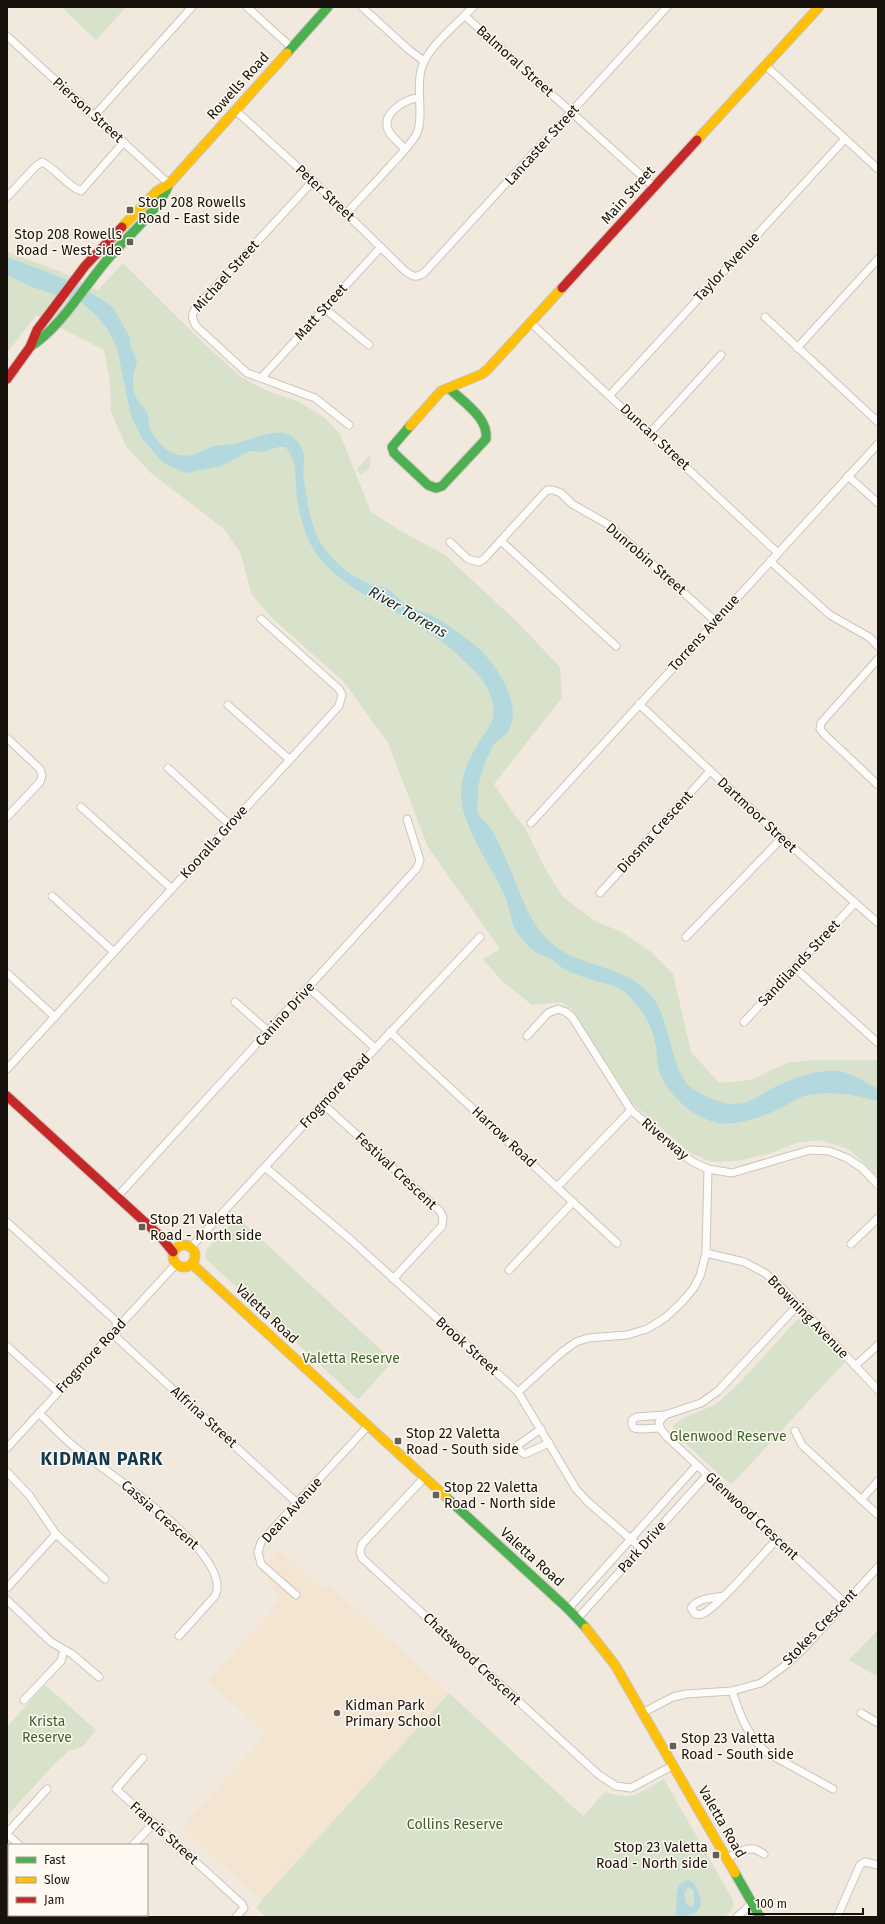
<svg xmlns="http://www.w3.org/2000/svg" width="885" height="1924" viewBox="0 0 885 1924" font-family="'Fira Sans',sans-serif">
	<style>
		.built { fill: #f3e5d1 }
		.green { fill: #d8e1ca }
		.water { fill: #b3d9df; fill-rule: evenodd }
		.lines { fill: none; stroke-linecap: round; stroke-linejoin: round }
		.street-casing { stroke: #cbc5bd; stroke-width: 9 }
		.fast-casing { stroke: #cbc5bd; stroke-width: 11 }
		.slow-casing { stroke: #cbc5bd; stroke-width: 11 }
		.jam-casing { stroke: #cbc5bd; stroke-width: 11 }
		.street { stroke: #fdfcfa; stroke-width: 7 }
		.fast { stroke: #4caf50; stroke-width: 9 }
		.slow { stroke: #ffc107; stroke-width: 9 }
		.jam { stroke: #c62828; stroke-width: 9 }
		.poi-dot { fill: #635e56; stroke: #fff9f1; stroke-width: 1.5 }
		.labels { text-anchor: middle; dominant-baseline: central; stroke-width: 3; stroke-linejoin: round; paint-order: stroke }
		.street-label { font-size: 14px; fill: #17130c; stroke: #fff9f1 }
		.poi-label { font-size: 14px; fill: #17130c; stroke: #fff9f1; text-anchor: start }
		.park-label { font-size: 14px; fill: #3b612b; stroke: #fff9f1 }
		.water-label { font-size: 15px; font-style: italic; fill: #112e35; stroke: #fff9f1 }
		.district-label { font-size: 18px; font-weight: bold; letter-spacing: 1px; fill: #123950; stroke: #fff9f1 }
	</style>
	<rect width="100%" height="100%" fill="#f1e9de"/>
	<!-- built -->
	<polygon class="built" points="279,1550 324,1591 329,1585 449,1693 262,1900 182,1828 266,1734 208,1681 280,1601 263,1568"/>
	<!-- green -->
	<g class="green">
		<polygon points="61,7 126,7 96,40"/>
		<polygon points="7,252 61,272 98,290 123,263 198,338 241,377 265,390 299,402 325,418 340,434 371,512 399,530 445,555 515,620 560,667 562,698 494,784 514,814 525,828 544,866 562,896 596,922 620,931 651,952 673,974 691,1052 719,1083 751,1080 787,1063 814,1060 878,1060 878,1177 850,1150 821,1140 796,1143 768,1154 736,1161 711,1162 689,1152 633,1104 572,1009 561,1002 532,1005 502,981 483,959 500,949 428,847 388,743 344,682 272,618 252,595 240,552 223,528 151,473 127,448 111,412 110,381 104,350 36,315 7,353"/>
		<polygon points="369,456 371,458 369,469 360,475 357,469"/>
		<polygon points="237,1217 393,1361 358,1400 205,1258 206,1250"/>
		<path d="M 800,1319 L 805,1320 L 845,1362 L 731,1485 L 675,1434 L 673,1426 C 683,1414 708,1411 721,1400 C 748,1377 771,1347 796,1321 Z"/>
		<polygon points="878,1630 878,1677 849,1660"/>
		<polygon points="45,1685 96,1730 82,1747 69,1751 55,1763 7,1816 7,1727"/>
		<path d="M 449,1693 L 583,1816 L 605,1792 C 634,1802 639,1792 664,1779 L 733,1900 L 733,1908 L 725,1917 L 266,1917 L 256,1908 L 262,1900 Z"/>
	</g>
	<!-- water -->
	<g class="water">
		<path d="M 7,257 L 63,278 L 90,292 L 113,307 L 130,338 L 131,349 L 137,361 C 133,375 130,386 137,399 C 140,404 146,409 148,415 C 149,419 148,424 150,428 C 157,446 176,461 196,454 C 202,452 207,448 214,446 C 220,445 227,445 233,444 C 251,440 271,428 290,435 C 294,437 297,440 299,444 C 309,457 301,467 304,481 C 307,497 309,516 315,531 C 323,553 347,576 370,584 C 376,586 382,586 388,589 C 396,594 400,602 408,606 C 420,612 432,614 443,622 C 454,629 465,637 475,645 C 495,662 528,709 505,735 C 502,738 498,740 495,743 C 487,754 476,785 478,797 C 478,804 476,810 479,816 C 481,818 487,823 488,825 C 497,836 503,853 509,866 C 520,891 527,919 548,940 C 580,971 624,961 654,999 C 670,1020 672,1076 692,1088 C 703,1095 719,1104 733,1104 C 750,1104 761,1094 775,1087 C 794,1078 822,1067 843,1072 C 856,1075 867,1084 878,1089 L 878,1101 C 854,1095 828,1090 804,1096 C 797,1098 792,1102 785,1106 C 768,1115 733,1128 714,1122 C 693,1117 667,1094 660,1073 C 657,1065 657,1055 656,1047 C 654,1033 648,1019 639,1008 C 633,1000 626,991 616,987 C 610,984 602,983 595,981 C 584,977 571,973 561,967 C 558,965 556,962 553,960 C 548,957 543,956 538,954 C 531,950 524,942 519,935 C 509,923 511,909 505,896 C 491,866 469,837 462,805 C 457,780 470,756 483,736 C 487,730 492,723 493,717 C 495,707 491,694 486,686 C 481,677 473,669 465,662 C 443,639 415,623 387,607 C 363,594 340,582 322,561 C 307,544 302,524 298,503 C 294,485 299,460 285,447 L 279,447 L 262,452 L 250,451 L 221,466 L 186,473 L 163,463 L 142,438 L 131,416 L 117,348 L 108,330 L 96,315 L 82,303 L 32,287 L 7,275 Z"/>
		<path d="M 688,1880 C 694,1882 696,1886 698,1892 C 707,1911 692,1917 675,1917 C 679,1905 671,1884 688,1880 ZM 688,1887 L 694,1891 L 694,1905 L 690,1907 L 686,1904 L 684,1894 Z"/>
	</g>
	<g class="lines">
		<defs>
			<g id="street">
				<polyline points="247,7 291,47"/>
				<polyline points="362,7 409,50 424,61"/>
				<polyline points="465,16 654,187"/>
				<polyline points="7,36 169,184"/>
				<polyline points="765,65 878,169"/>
				<path d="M 235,110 L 313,181 L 405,271 C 413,277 416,278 424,273 L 667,7"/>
				<polyline points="95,115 192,7"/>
				<path d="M 405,149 C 400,143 388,135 387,126 C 385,111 406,99 418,98"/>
				<path d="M 313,181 L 195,309 C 191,316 192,319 196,326 L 247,373 L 315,398 L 349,425"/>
				<path d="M 7,197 L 36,166 L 42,162 C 57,169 65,185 81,191 L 124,142"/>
				<path d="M 347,213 C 361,197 376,182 390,166 C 399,156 411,145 417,133 C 424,117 416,89 421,70 C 426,48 458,23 473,7"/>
				<polyline points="324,308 369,345"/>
				<polyline points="765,317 878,422"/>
				<polyline points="531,323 778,553"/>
				<polyline points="797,348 878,259"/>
				<polyline points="261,378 381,247"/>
				<polyline points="610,395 845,139"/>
				<polyline points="650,433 721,355"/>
				<polyline points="848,476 878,503"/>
				<polyline points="501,541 616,646"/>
				<polyline points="450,542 468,559 479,562 484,559 547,490 553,490 561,493 572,504 609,525 715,621"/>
				<polyline points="770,561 830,615 869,637 878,646"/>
				<polyline points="878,659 821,723 820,729 825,735 878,785"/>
				<polyline points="639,704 782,838 878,923"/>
				<polyline points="228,705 290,760"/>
				<polyline points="7,738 40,769 42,775 40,782 7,817"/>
				<polyline points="168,768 230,825"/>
				<polyline points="81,807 172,889"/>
				<polyline points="531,823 878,444"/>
				<polyline points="600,893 710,771"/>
				<polyline points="52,896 114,952"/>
				<polyline points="686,937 782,838"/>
				<polyline points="795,968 878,1043"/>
				<polyline points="7,973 55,1017"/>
				<polyline points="309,988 375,1048"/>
				<polyline points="235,1002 269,1032"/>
				<polyline points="744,1022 855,903"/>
				<polyline points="390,1032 617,1243"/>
				<polyline points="527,1036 548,1013 558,1009 566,1012 572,1017 631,1110 682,1155 695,1163 708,1169 732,1173 810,1150 829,1151 847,1158 862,1168 878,1185"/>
				<polyline points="7,1069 339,706 342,695 339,689 261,619"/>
				<polyline points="323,1104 440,1211 443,1217 442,1226 393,1279"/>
				<polyline points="265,1167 351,1240 518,1392 576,1489 588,1502 641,1548"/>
				<polyline points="557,1187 631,1110"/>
				<polyline points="117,1197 417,868 420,860 407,819"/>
				<polyline points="7,1222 116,1321 117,1338 297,1503"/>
				<polyline points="851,1244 878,1218"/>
				<polyline points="191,1247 323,1104 480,937"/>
				<polyline points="706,1253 744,1262 765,1273 782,1288 878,1390"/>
				<polyline points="509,1270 573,1202"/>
				<polyline points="797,1306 718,1391 701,1403 665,1415 659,1422 660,1428 667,1437 845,1603"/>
				<polyline points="7,1346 58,1392"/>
				<polyline points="855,1366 878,1345"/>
				<polyline points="518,1392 562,1352 576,1342 588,1338 627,1335 647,1329 665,1318 681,1303 693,1289 700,1276 706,1253 708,1169"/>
				<path d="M 39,1413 C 51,1425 63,1438 77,1449 C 105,1471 236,1556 215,1596 L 179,1636"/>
				<polyline points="660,1428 640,1429 634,1428 632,1425 632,1420 637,1417 665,1415"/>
				<path d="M 541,1429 L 518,1445 C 519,1450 520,1452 525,1454 L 549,1443"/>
				<polyline points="795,1431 802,1445 878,1515"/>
				<polyline points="7,1448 176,1264"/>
				<polyline points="7,1472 29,1495 56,1534 105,1579"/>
				<polyline points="424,1478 362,1544 360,1552 362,1558 599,1775 616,1786 631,1788 672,1766"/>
				<polyline points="861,1500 878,1481"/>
				<polyline points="7,1588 56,1534"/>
				<polyline points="296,1595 261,1564 258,1552 261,1542 368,1426"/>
				<path d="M 724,1596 C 713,1598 697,1598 691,1608 L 695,1614 C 697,1614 700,1615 702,1614 C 715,1610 764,1553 776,1540"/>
				<polyline points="7,1600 51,1642 72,1654 99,1677"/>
				<polyline points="568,1609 697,1465"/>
				<polyline points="577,1619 707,1475"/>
				<path d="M 732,1691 C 740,1715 747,1735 766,1752 L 833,1789"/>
				<polyline points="24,1700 61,1661 64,1650"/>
				<polyline points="644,1712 673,1697 686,1694 732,1691 761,1683 787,1664 805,1647 878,1567"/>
				<polyline points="861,1713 878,1723"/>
				<polyline points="143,1758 116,1789 242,1904 244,1908 236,1917"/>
				<polyline points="7,1833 47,1789"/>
				<polyline points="7,1834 19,1845"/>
				<polyline points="133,1845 154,1823"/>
				<polyline points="726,1858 747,1849 755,1849 764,1854"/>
				<polyline points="65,1917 67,1915"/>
				<polyline points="99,1917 101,1915"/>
				<polyline points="737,1917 752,1903"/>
				<polyline points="837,1917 860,1865 865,1862 878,1865"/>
			</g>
			<g id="fast">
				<polyline points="287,53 328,7"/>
				<path d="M 30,347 C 61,327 83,288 107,260 C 127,236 158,212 169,184"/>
				<path d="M 410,426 L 392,447 L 394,453 L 428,485 L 436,488 L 442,486 L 486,439 C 489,418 463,402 449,388"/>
				<polyline points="446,1497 568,1609 586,1628"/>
				<polyline points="735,1873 760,1917"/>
			</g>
			<g id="slow">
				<polyline points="697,140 819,7"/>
				<polyline points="122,227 157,191 169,184 287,53"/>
				<polyline points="410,426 441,391 482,374 488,369 562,288"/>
				<circle cx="184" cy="1256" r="11"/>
				<polyline points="192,1264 446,1497"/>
				<polyline points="586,1628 615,1665 735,1873"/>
			</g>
			<g id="jam">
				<polyline points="562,288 697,140"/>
				<polyline points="7,379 30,347 37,330 85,266 122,227"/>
				<polyline points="7,1096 159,1235 173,1252"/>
			</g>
		</defs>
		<!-- street casing -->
		<use href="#street" class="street-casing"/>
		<!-- fast casing -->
		<use href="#fast" class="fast-casing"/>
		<!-- slow casing -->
		<use href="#slow" class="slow-casing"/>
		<!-- jam casing -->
		<use href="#jam" class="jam-casing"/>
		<!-- street -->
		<use href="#street" class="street"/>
		<!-- fast -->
		<use href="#fast" class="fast"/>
		<!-- slow -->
		<use href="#slow" class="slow"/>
		<!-- jam -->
		<use href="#jam" class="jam"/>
	</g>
	<!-- markers -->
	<g class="poi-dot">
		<rect x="126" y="206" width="8" height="8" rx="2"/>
		<rect x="126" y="238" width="8" height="8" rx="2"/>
		<rect x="138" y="1223" width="8" height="8" rx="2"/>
		<rect x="394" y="1437" width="8" height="8" rx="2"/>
		<rect x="432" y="1491" width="8" height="8" rx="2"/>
		<circle cx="337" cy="1713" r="4"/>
		<rect x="669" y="1742" width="8" height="8" rx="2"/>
		<rect x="712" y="1851" width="8" height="8" rx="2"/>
	</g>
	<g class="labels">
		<!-- street labels -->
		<g class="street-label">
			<text transform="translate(515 61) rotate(42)">Balmoral Street</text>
			<text transform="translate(238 86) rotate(-48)">Rowells Road</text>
			<text transform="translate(88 110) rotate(42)">Pierson Street</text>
			<text transform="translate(542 145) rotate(-48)">Lancaster Street</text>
			<text transform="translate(325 193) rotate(43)">Peter Street</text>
			<text transform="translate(628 195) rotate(-48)">Main Street</text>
			<text transform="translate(727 267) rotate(-47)">Taylor Avenue</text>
			<text transform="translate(226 276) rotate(-48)">Michael Street</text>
			<text transform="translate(321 312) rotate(-48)">Matt Street</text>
			<text transform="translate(655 437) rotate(43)">Duncan Street</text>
			<text transform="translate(646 559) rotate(41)">Dunrobin Street</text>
			<text transform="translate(704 633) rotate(-48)">Torrens Avenue</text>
			<text transform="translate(757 815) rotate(43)">Dartmoor Street</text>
			<text transform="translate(655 832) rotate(-48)">Diosma Crescent</text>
			<text transform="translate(214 842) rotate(-48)">Kooralla Grove</text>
			<text transform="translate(799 963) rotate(-47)">Sandilands Street</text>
			<text transform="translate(285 1014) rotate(-48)">Canino Drive</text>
			<text transform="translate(335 1091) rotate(-47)">Frogmore Road</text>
			<text transform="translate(504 1137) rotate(43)">Harrow Road</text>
			<text transform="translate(665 1139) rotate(40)">Riverway</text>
			<text transform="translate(396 1171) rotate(43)">Festival Crescent</text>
			<text transform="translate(267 1314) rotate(43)">Valetta Road</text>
			<text transform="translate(808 1317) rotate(46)">Browning Avenue</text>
			<text transform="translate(467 1346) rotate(42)">Brook Street</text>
			<text transform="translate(91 1356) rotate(-47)">Frogmore Road</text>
			<text transform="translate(204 1417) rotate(42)">Alfrina Street</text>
			<text transform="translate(292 1510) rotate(-48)">Dean Avenue</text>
			<text transform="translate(160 1515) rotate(41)">Cassia Crescent</text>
			<text transform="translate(752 1516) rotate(43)">Glenwood Crescent</text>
			<text transform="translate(642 1547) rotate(-48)">Park Drive</text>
			<text transform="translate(532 1557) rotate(42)">Valetta Road</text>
			<text transform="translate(820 1627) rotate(-46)">Stokes Crescent</text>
			<text transform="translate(472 1659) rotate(43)">Chatswood Crescent</text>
			<text transform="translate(722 1822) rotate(60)">Valetta Road</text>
			<text transform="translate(164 1833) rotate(42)">Francis Street</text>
		</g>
		<!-- poi labels -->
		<g class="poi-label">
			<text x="138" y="202">Stop 208 Rowells<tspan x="138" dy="16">Road - East side</tspan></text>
			<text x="122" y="234" text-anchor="end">Stop 208 Rowells<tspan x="122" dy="16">Road - West side</tspan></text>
			<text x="150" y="1219">Stop 21 Valetta<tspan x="150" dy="16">Road - North side</tspan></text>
			<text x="406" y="1433">Stop 22 Valetta<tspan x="406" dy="16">Road - South side</tspan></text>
			<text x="444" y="1487">Stop 22 Valetta<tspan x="444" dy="16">Road - North side</tspan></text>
			<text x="345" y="1705">Kidman Park<tspan x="345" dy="16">Primary School</tspan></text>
			<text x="681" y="1738">Stop 23 Valetta<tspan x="681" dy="16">Road - South side</tspan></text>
			<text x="708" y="1847" text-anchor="end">Stop 23 Valetta<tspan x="708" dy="16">Road - North side</tspan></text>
		</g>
		<!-- park labels -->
		<g class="park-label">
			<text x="351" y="1358">Valetta Reserve</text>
			<text x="728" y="1436">Glenwood Reserve</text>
			<text x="47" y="1721">Krista<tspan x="47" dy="16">Reserve</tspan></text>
			<text x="455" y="1824">Collins Reserve</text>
		</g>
		<!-- water labels -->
		<g class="water-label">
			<text transform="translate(408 612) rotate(30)">River Torrens</text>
		</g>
		<!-- district labels -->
		<g class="district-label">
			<text x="102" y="1459">KIDMAN PARK</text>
		</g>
	</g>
	<!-- border -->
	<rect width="885" height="1924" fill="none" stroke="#17130c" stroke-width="16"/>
	<!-- legend -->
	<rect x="8" y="1844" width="140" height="72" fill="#fff9f1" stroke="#a29d95"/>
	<rect x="16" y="1857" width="20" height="6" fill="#4caf50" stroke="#a29d95"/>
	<text x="44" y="1864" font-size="12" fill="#17130c">Fast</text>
	<rect x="16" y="1877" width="20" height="6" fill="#ffc107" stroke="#a29d95"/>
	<text x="44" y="1884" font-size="12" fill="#17130c">Slow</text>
	<rect x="16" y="1897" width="20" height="6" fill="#c62828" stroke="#a29d95"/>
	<text x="44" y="1904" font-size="12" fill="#17130c">Jam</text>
	<!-- scale -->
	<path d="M749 1908v6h114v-6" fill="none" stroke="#17130c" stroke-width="2"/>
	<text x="755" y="1908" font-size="12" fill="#17130c" stroke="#fff9f1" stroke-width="3" paint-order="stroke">100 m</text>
</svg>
